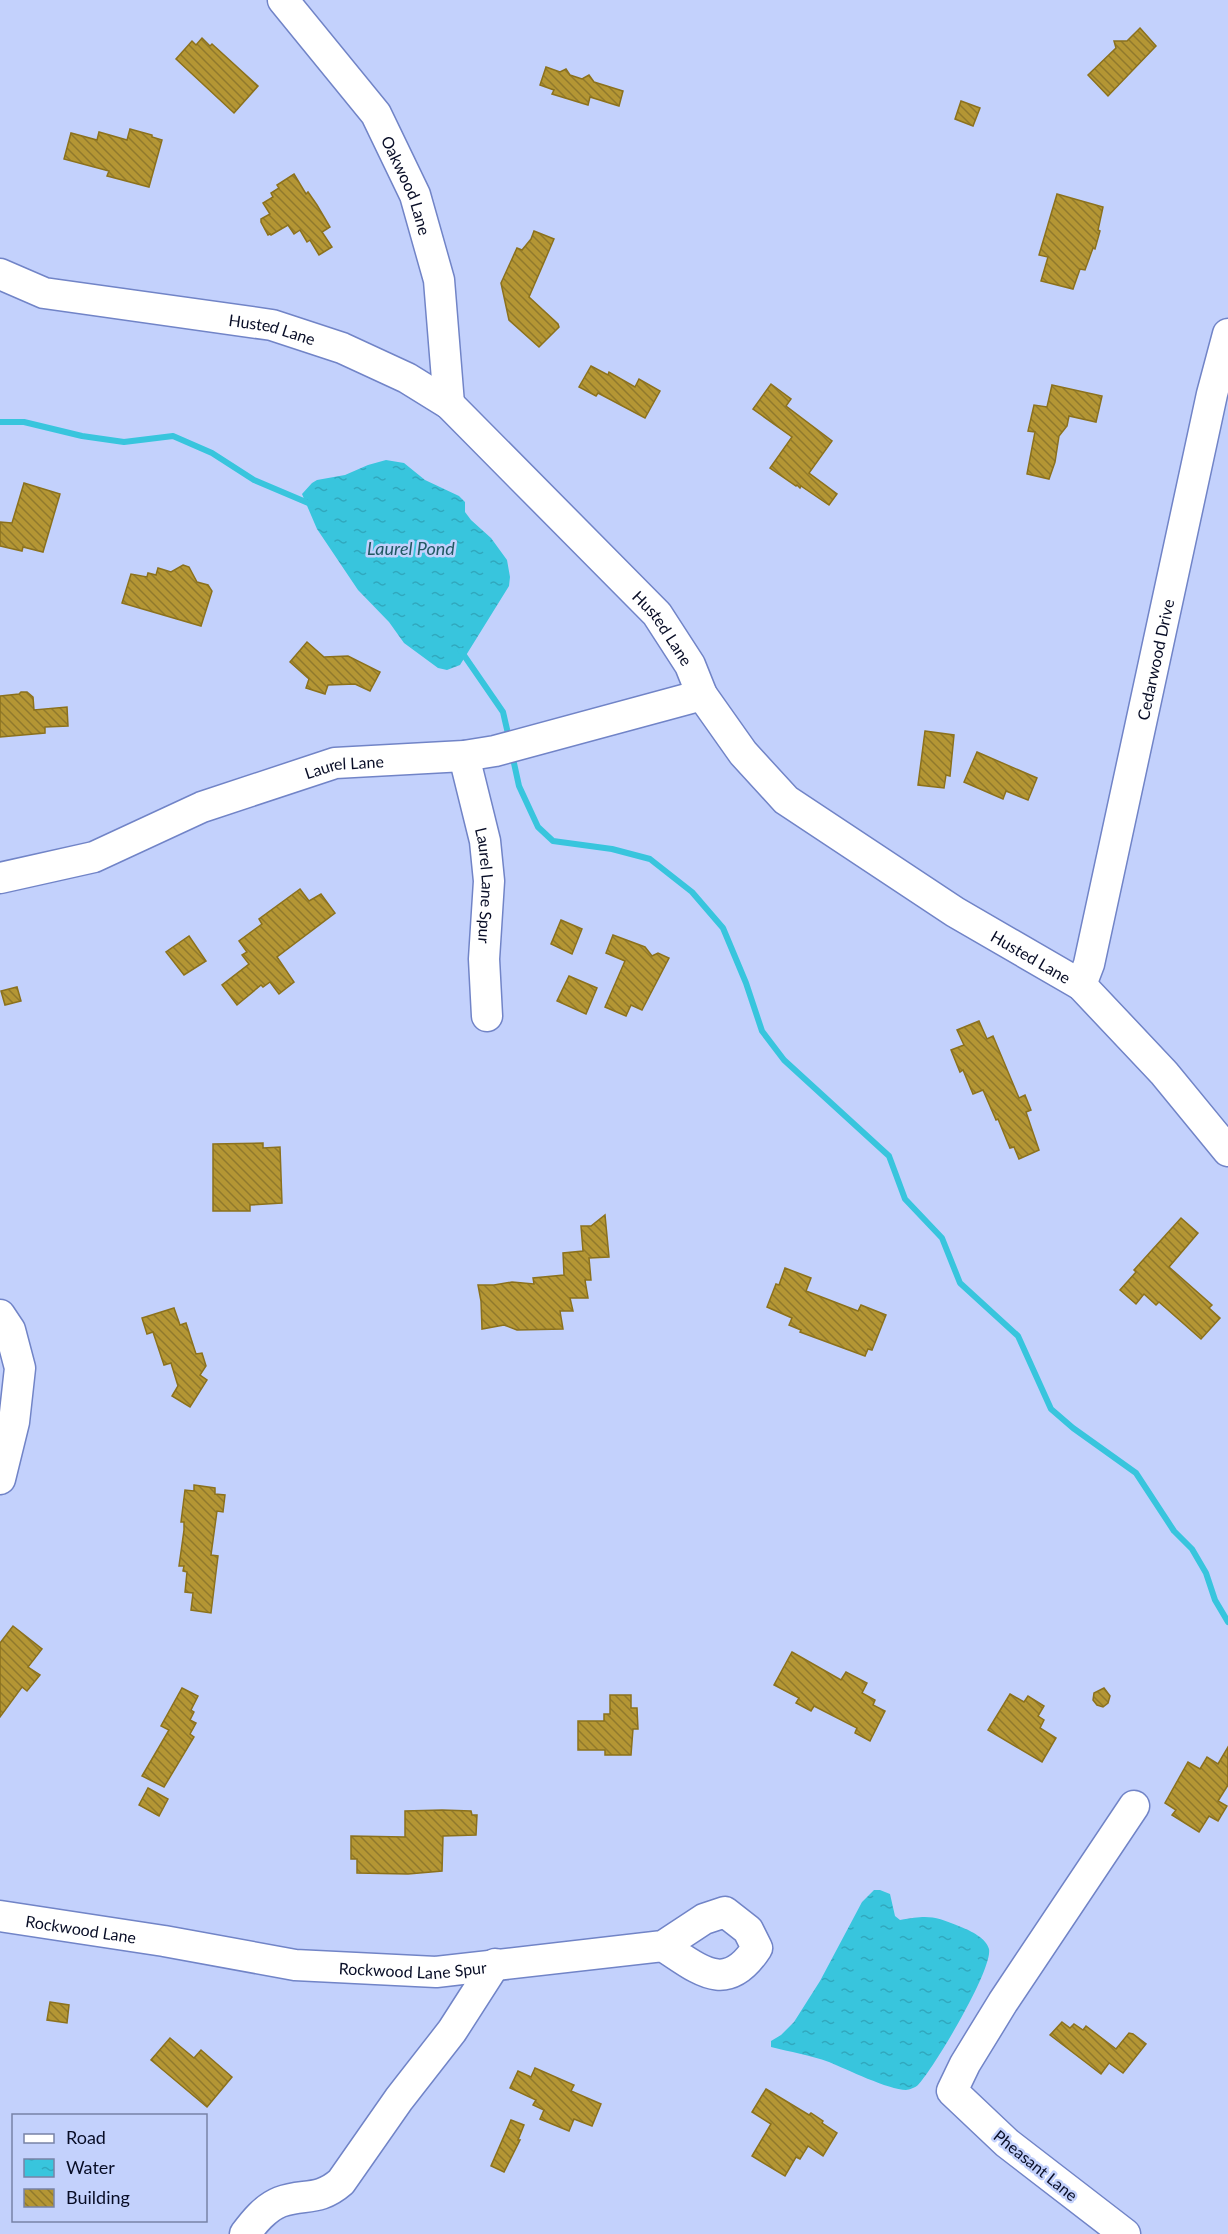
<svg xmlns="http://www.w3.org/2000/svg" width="1228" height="2234" viewBox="0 0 1228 2234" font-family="Lato,sans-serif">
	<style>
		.water { fill: url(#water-ripples) }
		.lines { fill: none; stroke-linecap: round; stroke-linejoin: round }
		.stream { stroke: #38c5dd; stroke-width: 6 }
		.building { fill: url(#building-back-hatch); stroke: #8b711d; stroke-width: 1.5 }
		.minor-casing { stroke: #7184c7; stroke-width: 33 }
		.minor { stroke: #fff; stroke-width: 30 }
		.labels { text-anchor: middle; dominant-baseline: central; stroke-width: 5; stroke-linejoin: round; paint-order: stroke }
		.street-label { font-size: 16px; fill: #080d26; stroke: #c3d1fc }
		.water-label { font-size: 18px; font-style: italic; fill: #215963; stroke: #c3d1fc }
	</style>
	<defs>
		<pattern id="water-ripples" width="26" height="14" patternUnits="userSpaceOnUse" patternTransform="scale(1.5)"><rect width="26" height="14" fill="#38c5dd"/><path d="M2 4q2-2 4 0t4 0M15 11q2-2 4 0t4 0" fill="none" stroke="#30a8be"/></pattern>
		<pattern id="building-back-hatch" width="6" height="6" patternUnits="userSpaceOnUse" patternTransform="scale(1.5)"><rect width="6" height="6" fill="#b49634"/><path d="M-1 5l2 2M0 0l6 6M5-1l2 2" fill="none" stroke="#90792c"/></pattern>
	</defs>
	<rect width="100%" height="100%" fill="#c3d1fc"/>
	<!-- water -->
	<g class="water">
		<polygon points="386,460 404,463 425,480 459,496 465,502 465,512 471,520 491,538 507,560 510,577 509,586 460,665 447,670 438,668 404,643 389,622 358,590 317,529 302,494 312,483 317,480 345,475 368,465"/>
		<path d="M 874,1890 L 880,1890 L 890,1894 L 895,1916 L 900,1920 C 929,1915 934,1916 961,1927 C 971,1931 986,1938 989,1949 C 993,1969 934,2068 918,2085 C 916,2087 909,2090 906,2090 C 889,2090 846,2069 829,2062 C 810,2055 790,2052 771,2047 L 771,2041 L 781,2035 L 794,2022 L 820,1981 L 862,1902 Z"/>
	</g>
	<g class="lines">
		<!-- stream -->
		<g class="stream">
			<polyline points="0,422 24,422 82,436 124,442 173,436 212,453 254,480 313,505"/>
			<polyline points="461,651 503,712 509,738"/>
			<polyline points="512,754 519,786 538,827 553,841 612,849 650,859 692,892 723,928 746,983 762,1031 784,1060 889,1156 905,1199 942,1238 960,1283 1018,1336 1051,1409 1073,1428 1136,1473 1174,1531 1192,1549 1206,1573 1215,1600 1228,1622"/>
		</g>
	</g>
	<!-- building -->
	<g class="building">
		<polygon points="1140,28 1156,46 1108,96 1088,75 1116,48 1114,41 1127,41"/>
		<polygon points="202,38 210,46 212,44 258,86 234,113 176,59 192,41 196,45"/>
		<polygon points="546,67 560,72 566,69 570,75 582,79 589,75 594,82 623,91 619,106 590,97 588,105 552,94 554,90 540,85"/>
		<polygon points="961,101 980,108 973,126 955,119"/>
		<polygon points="130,129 152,135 152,137 162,140 149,187 107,176 109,171 64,159 71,133 97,140 99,132 127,140"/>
		<polygon points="294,174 306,194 308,192 317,205 330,227 322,232 332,247 319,255 310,240 307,242 300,230 294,234 288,225 271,235 270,234 268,235 261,222 261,219 270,214 263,203 273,197 271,193 279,188 277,185"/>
		<polygon points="1057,194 1103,207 1098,230 1100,231 1095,249 1093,248 1085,270 1080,269 1073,289 1041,281 1048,257 1039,255"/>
		<polygon points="534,231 554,239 529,297 558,324 559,327 539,347 509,320 501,283 517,248 522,250 531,239"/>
		<polygon points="591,366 608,375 609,372 635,387 639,379 660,391 645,418 598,393 596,396 579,387"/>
		<polygon points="771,384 791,399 786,406 832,441 809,473 837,494 829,505 801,486 800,488 797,485 796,486 770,468 792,437 753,409"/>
		<polygon points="1052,385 1102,396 1096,422 1069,416 1067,426 1059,436 1055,462 1049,479 1027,474 1035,432 1028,431 1034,405 1047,407"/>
		<polygon points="24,483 60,494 43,552 23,547 22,551 0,546 0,522 12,523"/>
		<polygon points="183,565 189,567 197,582 208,585 212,591 201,626 122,603 131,574 147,577 148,573 156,575 158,568 171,572"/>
		<polygon points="307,642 324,657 348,656 380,672 370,691 355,684 328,685 325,694 306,688 309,679 290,662"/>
		<polygon points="21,692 27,692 33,697 34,710 67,707 68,726 45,727 45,733 0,737 0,696 19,694"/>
		<polygon points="925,731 954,735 950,776 946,775 944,788 918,785"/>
		<polygon points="977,752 1037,778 1028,800 1006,791 1003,799 964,782"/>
		<polygon points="300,889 309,901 321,894 335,913 277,957 294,982 279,994 270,982 263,987 261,985 237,1005 222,985 249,964 242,955 247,952 239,941 262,924 259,919"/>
		<polygon points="561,920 582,929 572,954 551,944"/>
		<polygon points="613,935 645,947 652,956 658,953 669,958 642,1010 631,1005 626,1016 605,1007 625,961 606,953"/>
		<polygon points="189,936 206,961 184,975 166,952"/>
		<polygon points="569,976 597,988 586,1014 557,1001"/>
		<polygon points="17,987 21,1001 5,1005 1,991"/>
		<polygon points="979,1021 987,1039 993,1036 1019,1098 1025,1095 1031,1110 1026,1112 1039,1150 1019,1159 1014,1147 1010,1148 998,1119 996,1120 983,1090 973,1094 963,1070 960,1072 951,1050 964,1045 957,1030"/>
		<polygon points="263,1143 263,1148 280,1147 282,1203 250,1205 250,1211 213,1211 213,1144"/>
		<polygon points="605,1215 609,1257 589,1258 591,1280 585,1280 588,1298 570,1298 573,1311 560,1311 563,1329 517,1330 504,1325 482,1329 481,1301 478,1285 494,1285 512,1282 534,1284 533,1278 564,1275 563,1253 583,1251 581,1226 591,1226"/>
		<polygon points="1181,1218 1198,1233 1169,1267 1212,1305 1209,1308 1220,1318 1201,1339 1159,1302 1156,1305 1144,1294 1136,1304 1120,1290 1136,1272 1134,1270"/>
		<polygon points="785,1268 811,1278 806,1291 858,1311 861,1305 886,1315 872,1350 868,1349 865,1356 800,1332 801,1330 789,1325 792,1318 767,1307 776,1284 779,1285"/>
		<polygon points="174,1308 180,1325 186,1323 196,1354 202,1353 206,1366 200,1375 207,1380 190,1407 172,1396 178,1386 171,1363 164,1365 153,1332 147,1334 142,1318"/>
		<polygon points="194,1485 215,1488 215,1494 225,1495 223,1512 217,1511 211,1555 218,1556 211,1613 191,1610 193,1593 185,1592 187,1572 183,1571 184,1566 179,1566 184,1530 184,1522 181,1522 185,1490 194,1491"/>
		<polygon points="13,1626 42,1649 28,1667 40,1675 27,1691 22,1687 0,1717 0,1643"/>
		<polygon points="792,1652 841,1680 846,1672 867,1683 862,1693 875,1700 873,1705 885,1711 870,1741 855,1733 857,1728 814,1706 811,1711 796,1703 799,1698 774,1685"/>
		<polygon points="182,1688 198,1696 191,1710 194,1712 190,1720 196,1723 190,1734 194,1737 164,1787 142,1776 169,1730 161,1726"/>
		<polygon points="1104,1688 1110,1696 1108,1703 1103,1707 1097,1705 1093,1700 1094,1693"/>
		<polygon points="1010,1694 1024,1702 1028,1696 1044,1706 1038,1716 1044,1720 1040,1728 1056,1738 1042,1762 988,1730"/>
		<polygon points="610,1695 631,1695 631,1708 637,1708 638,1729 633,1729 631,1755 605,1755 605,1750 578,1750 578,1721 604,1721 604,1714 610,1714"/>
		<polygon points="1228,1747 1228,1785 1218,1801 1227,1806 1218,1821 1209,1816 1199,1832 1172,1815 1176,1810 1165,1803 1188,1762 1200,1769 1207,1757 1218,1764"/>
		<polygon points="148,1788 168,1799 159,1816 139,1805"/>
		<polygon points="442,1810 471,1811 472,1815 477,1815 476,1835 443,1836 442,1871 408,1874 357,1873 357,1859 351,1859 351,1836 405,1837 405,1811"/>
		<polygon points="50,2002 69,2005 67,2023 47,2020"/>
		<polygon points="1062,2022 1070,2028 1074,2024 1083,2030 1086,2026 1116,2049 1129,2033 1133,2034 1146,2044 1123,2073 1109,2063 1101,2074 1050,2035"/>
		<polygon points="170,2038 194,2058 201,2050 232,2077 207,2107 151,2060"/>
		<polygon points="535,2068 574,2085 571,2091 601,2104 592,2126 574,2119 569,2131 540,2119 544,2110 533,2105 536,2100 510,2088 518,2071 531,2077"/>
		<polygon points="766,2089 809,2115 811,2113 823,2121 822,2123 837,2133 823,2156 808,2146 800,2159 796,2157 785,2176 752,2156 771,2124 752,2112"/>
		<polygon points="511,2120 524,2125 518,2140 520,2140 504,2172 491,2166"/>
	</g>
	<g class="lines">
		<defs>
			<g id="minor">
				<path id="s1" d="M 283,0 L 376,114 L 415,195 L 439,280 L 449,404"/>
				<path id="s2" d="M 0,274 L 44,293 L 272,325 L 342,348 L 407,378 L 449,404 L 657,614 L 690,665 L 702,695 L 743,753 L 786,800 L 955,912 L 1081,985 L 1164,1073 L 1228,1151"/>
				<path id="s3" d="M 464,756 L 485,841 L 489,881 L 484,959 L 487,1016"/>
				<path id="s4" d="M 0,878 L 94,857 L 202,807 L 335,763 L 464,756 L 495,751 L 702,695"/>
				<path id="s5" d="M 1081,985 L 1089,964 L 1212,394 L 1228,334"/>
				<polyline points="0,1315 10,1330 20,1368 14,1422 0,1479"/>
				<path id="s6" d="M 0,1916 L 164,1941 L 295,1965 L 436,1972 L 663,1946 L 704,1919 L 725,1912 L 748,1930 L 757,1948 C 726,1996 699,1969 663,1946"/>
				<path d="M 245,2234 C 254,2222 265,2208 280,2202 C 304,2193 318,2202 341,2182 L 399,2099 L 452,2031 L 495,1964"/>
				<polyline points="1125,2234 1007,2143 952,2091 965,2064 1003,2002 1134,1806"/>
			</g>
		</defs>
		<!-- minor casing -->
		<use href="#minor" class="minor-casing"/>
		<!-- minor -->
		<use href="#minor" class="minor"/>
	</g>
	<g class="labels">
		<!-- street labels -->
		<g class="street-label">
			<text stroke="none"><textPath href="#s1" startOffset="225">Oakwood Lane</textPath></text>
			<text stroke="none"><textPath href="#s2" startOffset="279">Husted Lane</textPath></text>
			<text stroke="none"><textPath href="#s2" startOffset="783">Husted Lane</textPath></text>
			<text stroke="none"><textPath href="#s5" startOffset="334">Cedarwood Drive</textPath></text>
			<text stroke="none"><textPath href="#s4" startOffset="364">Laurel Lane</textPath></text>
			<text stroke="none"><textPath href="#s3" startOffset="132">Laurel Lane Spur</textPath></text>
			<text stroke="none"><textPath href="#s2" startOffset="1287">Husted Lane</textPath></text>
			<text stroke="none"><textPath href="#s6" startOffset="82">Rockwood Lane</textPath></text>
			<text stroke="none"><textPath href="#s6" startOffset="417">Rockwood Lane Spur</textPath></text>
			<text transform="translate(1036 2165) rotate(39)">Pheasant Lane</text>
		</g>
		<!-- water labels -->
		<g class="water-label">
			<text x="411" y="548">Laurel Pond</text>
		</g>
	</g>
	<!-- legend -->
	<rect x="12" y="2114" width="195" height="108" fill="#c3d1fc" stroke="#7883a6" stroke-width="1.5"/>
	<rect x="24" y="2134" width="30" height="9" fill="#ffffff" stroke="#7883a6" stroke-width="1.5"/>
	<text x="66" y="2144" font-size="18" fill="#080d26">Road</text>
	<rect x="24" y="2159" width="30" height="18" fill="url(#water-ripples)" stroke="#7883a6" stroke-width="1.5"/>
	<text x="66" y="2174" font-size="18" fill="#080d26">Water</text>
	<rect x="24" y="2189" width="30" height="18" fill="url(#building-back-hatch)" stroke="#7883a6" stroke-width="1.5"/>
	<text x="66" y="2204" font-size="18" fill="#080d26">Building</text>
</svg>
